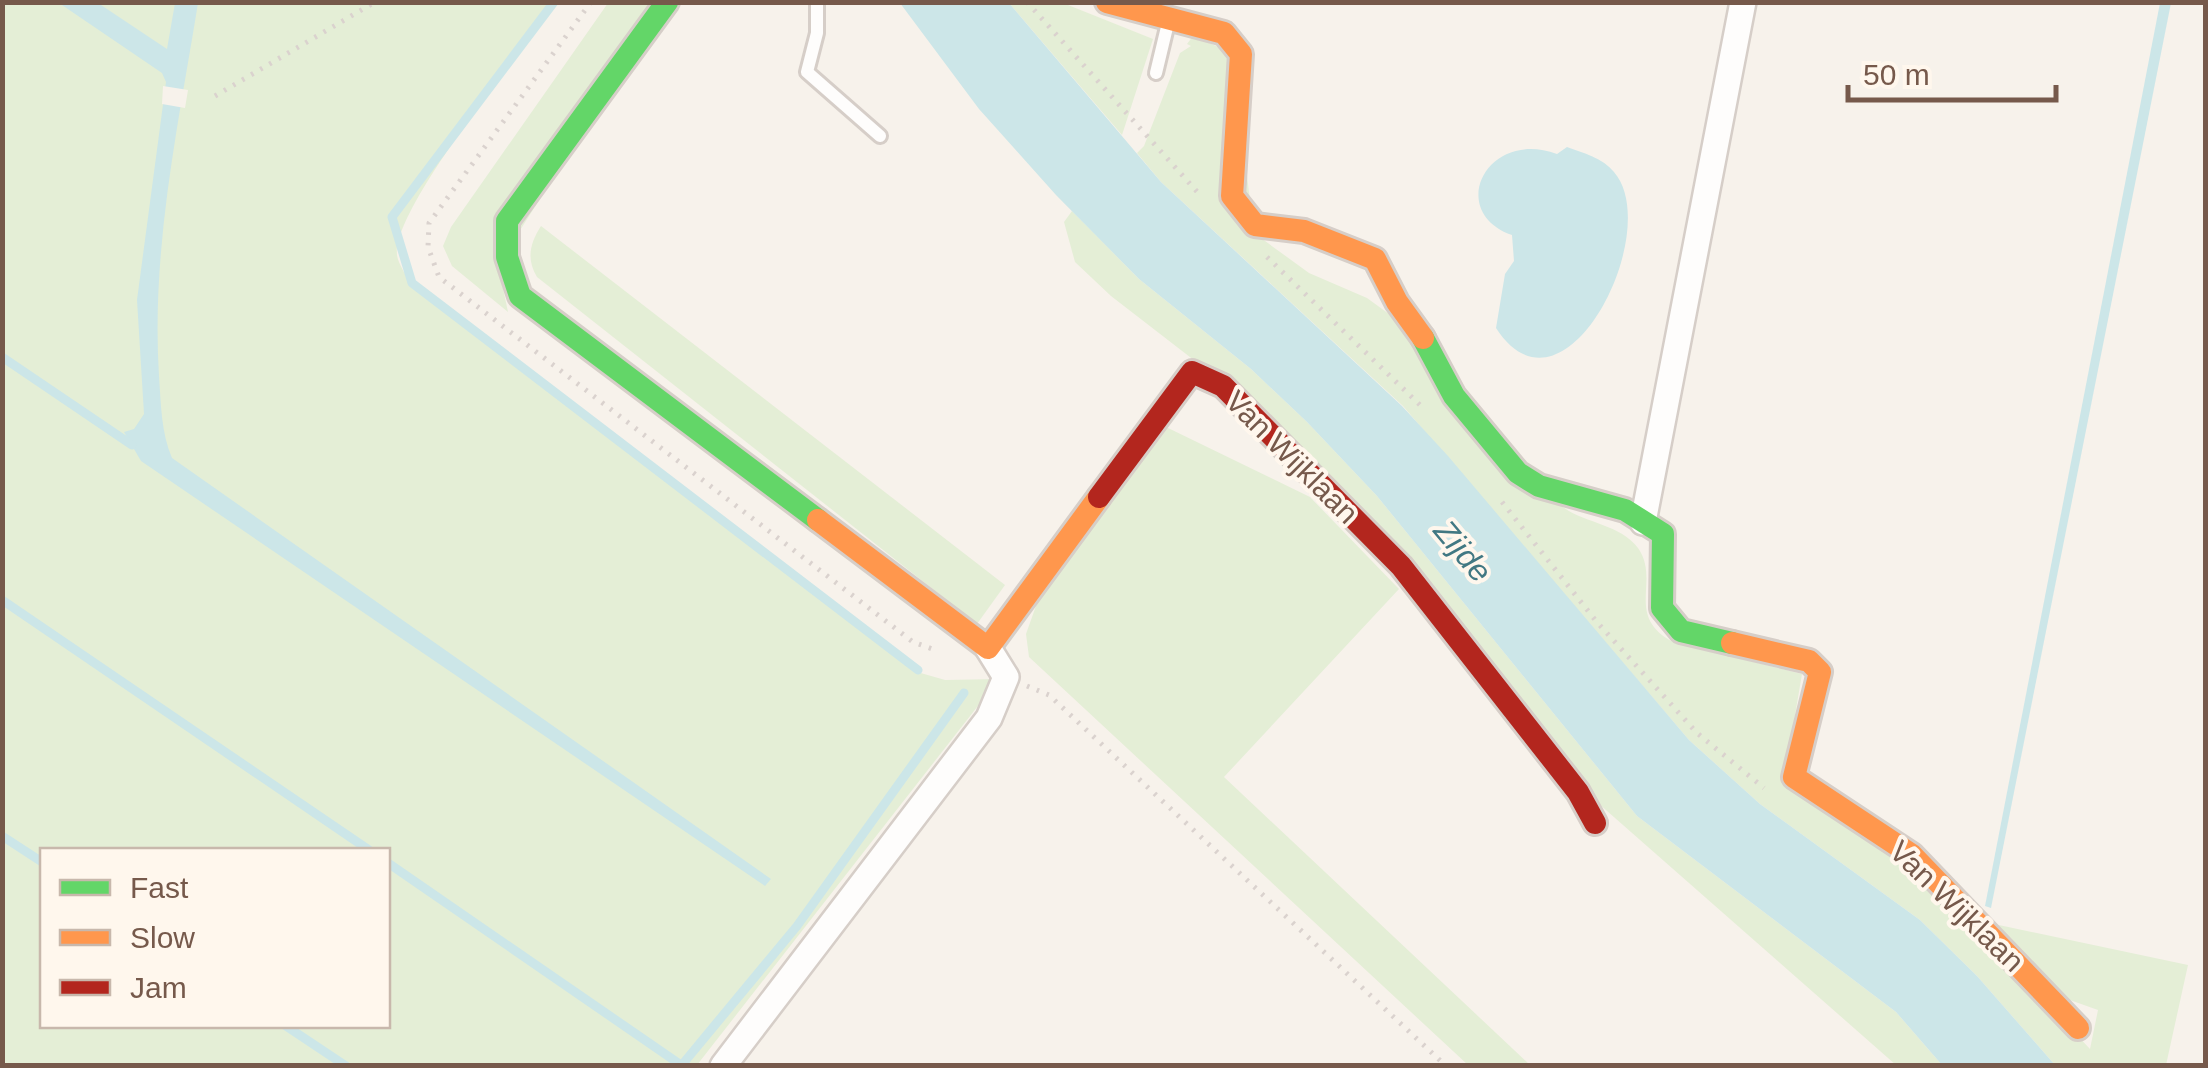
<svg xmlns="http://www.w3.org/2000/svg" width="2208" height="1068" viewBox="0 0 2208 1068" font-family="Helvetica,sans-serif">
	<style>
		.green { fill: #e4eed6; fill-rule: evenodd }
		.water { fill: #cce6e8 }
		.pier { fill: #f7f2eb }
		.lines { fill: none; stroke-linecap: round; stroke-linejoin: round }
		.stream { stroke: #cce6e8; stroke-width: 9 }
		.lane-casing { stroke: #d6cec8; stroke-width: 18 }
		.street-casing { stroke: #d6cec8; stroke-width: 30 }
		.fast-casing { stroke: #d6cec8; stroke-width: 28 }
		.slow-casing { stroke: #d6cec8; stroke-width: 28 }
		.jam-casing { stroke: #d6cec8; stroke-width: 28 }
		.path { stroke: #dad2ce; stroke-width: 5; stroke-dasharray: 2.5 8; stroke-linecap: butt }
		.lane { stroke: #fefdfc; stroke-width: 12 }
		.street { stroke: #fefdfc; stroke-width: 25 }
		.fast { stroke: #63d668; stroke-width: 22 }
		.slow { stroke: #ff974d; stroke-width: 22 }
		.jam { stroke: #b3261e; stroke-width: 22 }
		.labels { text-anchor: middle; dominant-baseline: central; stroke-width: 8; stroke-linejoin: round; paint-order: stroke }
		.street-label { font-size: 30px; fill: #76594b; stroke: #fff7ed }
		.water-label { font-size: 32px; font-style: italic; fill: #417883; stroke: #fff7ed }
	</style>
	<rect width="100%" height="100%" fill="#f7f2eb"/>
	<!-- green -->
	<g class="green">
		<path d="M 2,3 L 558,3 C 526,45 392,209 397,255 C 398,263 406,275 410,283 L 917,672 L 945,680 L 999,679 L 697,1065 L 3,1065 ZM 42,850 L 388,850 L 388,1026 L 42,1026 Z"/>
		<polygon points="608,3 664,3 498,265 508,312 452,266 443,246 451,227"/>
		<polygon points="1009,3 1063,3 1153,39 1122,135"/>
		<path d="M 1193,36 L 1232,53 L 1254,233 L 1309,273 L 1367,298 L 1400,322 C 1452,382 1501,447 1558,503 C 1579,523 1620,523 1638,548 C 1661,581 1624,616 1673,642 L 1802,674 L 1785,774 L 1950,899 L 2090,1049 L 2098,1010 L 2053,994 L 1980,921 L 2188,965 L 2166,1065 L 2055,1065 L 1977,976 L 1920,920 L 1760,804 L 1689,740 L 1403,406 L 1161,182 L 1137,153 L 1144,146 L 1180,53 L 1191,46 L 1187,44 Z"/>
		<polygon points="1072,211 1139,279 1251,369 1307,422 1377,496 1637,816 1896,1012 1942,1065 1896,1065 1590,796 1208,371 1111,296 1075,262 1064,222"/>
		<path d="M 541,226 L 1005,585 L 977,624 L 537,277 C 526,259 530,243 541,226 Z"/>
		<polygon points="1166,427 1310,497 1399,589 1224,777 1530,1065 1468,1065 1029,657 1026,634 1037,603"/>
	</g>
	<!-- water -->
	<g class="water">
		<path d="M 59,3 L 98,3 L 167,49 L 175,3 L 198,3 C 178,127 151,249 159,376 C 161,404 161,432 172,458 L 771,879 L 765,886 L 141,461 L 124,432 L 134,429 L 144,414 L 137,300 L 166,82 L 162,73 Z"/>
		<polygon points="900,3 1009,3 1161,182 1402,406 1448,456 1689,740 1760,804 1920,920 1977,976 2055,1065 1942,1065 1896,1012 1637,816 1377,496 1307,422 1251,369 1139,279 1056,195 979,109"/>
		<polygon points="2160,3 2171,3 1991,908 1985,906"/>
		<path d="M 1567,147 C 1583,153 1603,158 1614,172 C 1665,231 1564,433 1496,328 L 1505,274 L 1514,261 L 1512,235 C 1446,212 1486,128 1557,154 Z"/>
	</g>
	<!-- pier -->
	<polygon class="pier" points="163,86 188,90 185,108 162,104"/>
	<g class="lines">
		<!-- stream -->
		<g class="stream">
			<polyline points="554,2 392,217 412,283 918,670"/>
			<polyline points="2,357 132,445"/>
			<polyline points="2,600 369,850"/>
			<polyline points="2,836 42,862"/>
			<polyline points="388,863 681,1065"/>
			<polyline points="286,1026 346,1066"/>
			<polyline points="681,1066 797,926 964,693"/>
		</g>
		<defs>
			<g id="lane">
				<polyline points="817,2 817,33 807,72 880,136"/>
				<polyline points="1156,73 1168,23"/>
			</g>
			<g id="street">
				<polyline points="1643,522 1743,2"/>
				<polyline points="723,1066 989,718 1006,677 988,648"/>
			</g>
			<g id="fast">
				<polyline points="667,2 507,221 507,257 520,296 818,520"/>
				<polyline points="1423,338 1454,396 1518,473 1539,486 1625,510 1663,534 1662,608 1681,631 1732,643"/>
			</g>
			<g id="slow">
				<polyline points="1107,2 1224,33 1241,54 1232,196 1255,225 1304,231 1375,259 1397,302 1423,338"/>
				<polyline points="818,520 988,648 1099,497"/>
				<polyline points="1732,643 1809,661 1820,672 1794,777 1912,855 2078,1028"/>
			</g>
			<polyline id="jam" points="1099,497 1192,372 1223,386 1401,566 1578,792 1595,823"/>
		</defs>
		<!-- lane casing -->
		<use href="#lane" class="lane-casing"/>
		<!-- street casing -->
		<use href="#street" class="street-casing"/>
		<!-- fast casing -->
		<use href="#fast" class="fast-casing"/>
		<!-- slow casing -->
		<use href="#slow" class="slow-casing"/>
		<!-- jam casing -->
		<use href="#jam" class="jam-casing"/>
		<!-- path -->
		<g class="path">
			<polyline points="591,2 429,223 428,247 439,277 913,642 938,651"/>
			<polyline points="1027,2 1200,195"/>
			<polyline points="215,96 375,2"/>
			<polyline points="1267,257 1421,406"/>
			<polyline points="1502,502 1596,621 1697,733 1764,788"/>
			<polyline points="1027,686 1049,695 1446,1066"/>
		</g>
		<!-- lane -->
		<use href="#lane" class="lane"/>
		<!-- street -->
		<use href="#street" class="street"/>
		<!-- fast -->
		<use href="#fast" class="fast"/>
		<!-- slow -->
		<use href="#slow" class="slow"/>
		<!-- jam -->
		<use href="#jam" class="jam"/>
	</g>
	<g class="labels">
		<!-- street labels -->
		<g class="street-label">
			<text transform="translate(1292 457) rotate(45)">Van Wijklaan</text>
			<text transform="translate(1957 906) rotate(44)">Van Wijklaan</text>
		</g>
		<!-- water labels -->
		<g class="water-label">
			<text transform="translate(1463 551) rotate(50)">Zijde</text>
		</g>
	</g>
	<!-- border -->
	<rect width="2208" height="1068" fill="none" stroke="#76594b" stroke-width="10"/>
	<!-- legend -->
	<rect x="40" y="848" width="350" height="180" fill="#fff7ed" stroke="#c8b8ac" stroke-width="2.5"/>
	<rect x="60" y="880" width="50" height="15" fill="#63d668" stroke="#c8b8ac" stroke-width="2.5"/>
	<text x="130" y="898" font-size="30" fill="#76594b">Fast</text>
	<rect x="60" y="930" width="50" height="15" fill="#ff974d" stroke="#c8b8ac" stroke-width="2.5"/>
	<text x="130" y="948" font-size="30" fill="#76594b">Slow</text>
	<rect x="60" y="980" width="50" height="15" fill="#b3261e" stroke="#c8b8ac" stroke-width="2.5"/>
	<text x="130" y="998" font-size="30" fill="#76594b">Jam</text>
	<!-- scale -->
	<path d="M1848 85v15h208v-15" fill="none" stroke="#76594b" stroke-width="5"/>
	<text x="1863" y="85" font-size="30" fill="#76594b" stroke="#fff7ed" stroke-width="8" paint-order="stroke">50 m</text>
</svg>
